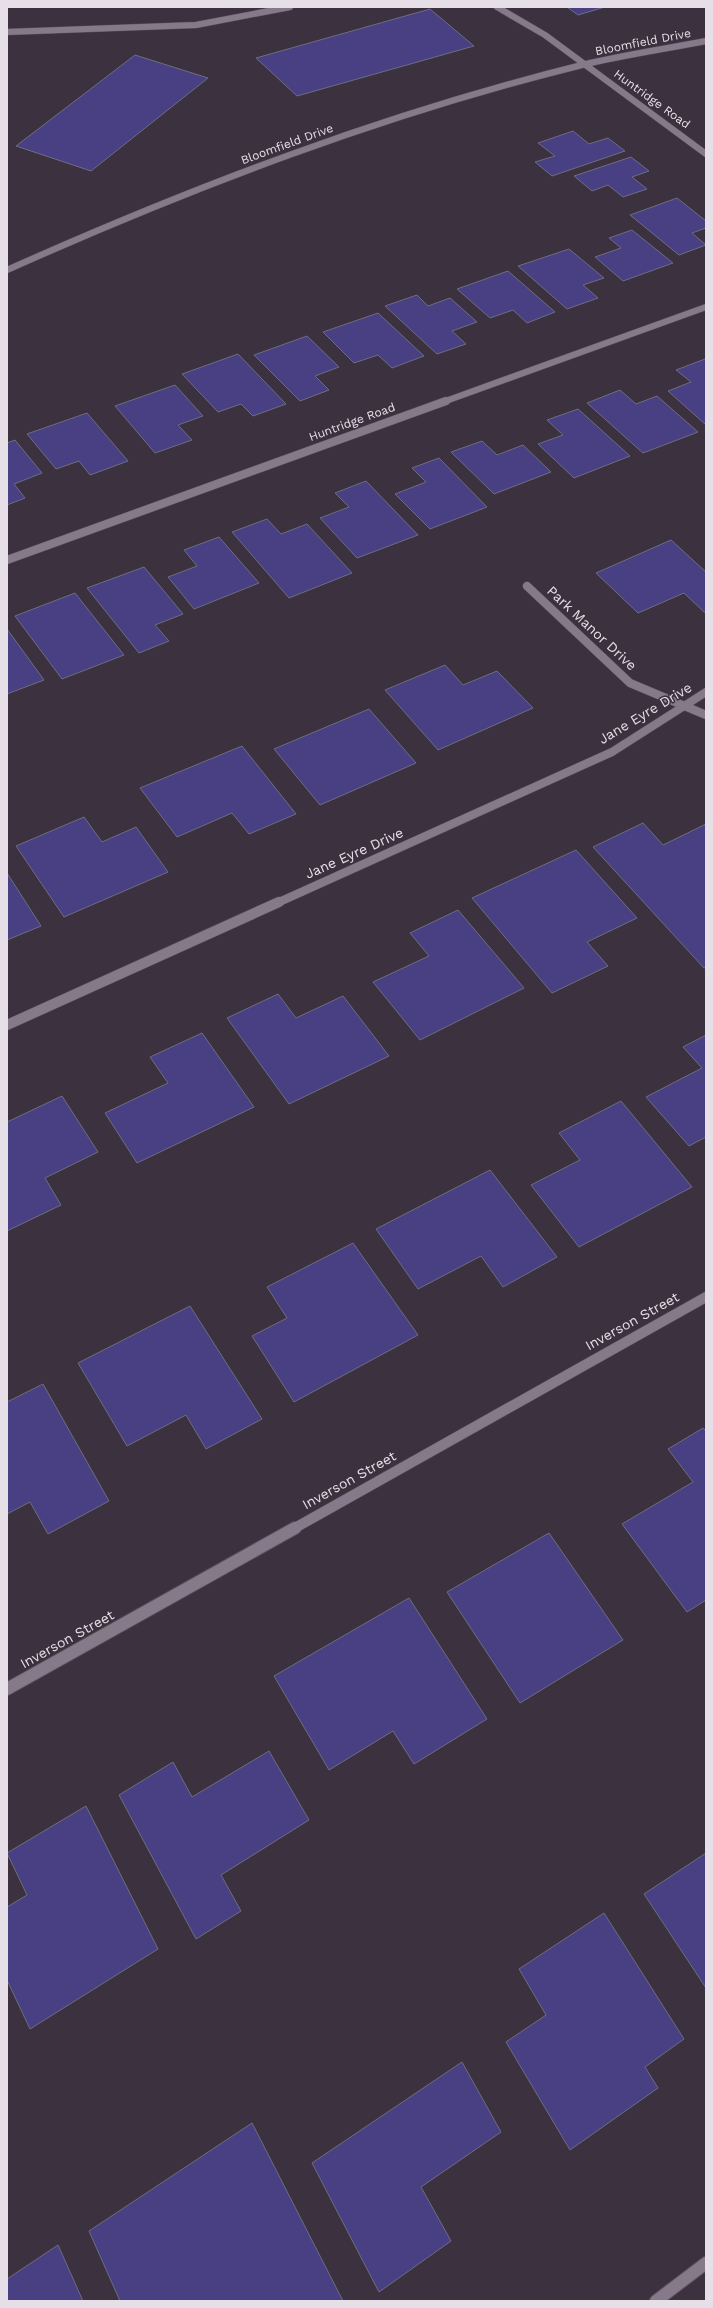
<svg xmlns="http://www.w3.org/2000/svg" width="713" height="2308" viewBox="0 0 713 2308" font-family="'Work Sans',sans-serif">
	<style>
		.building { fill: #484082; stroke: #6e6d80 }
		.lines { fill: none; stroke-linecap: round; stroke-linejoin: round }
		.minor-far3-casing { stroke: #5a505c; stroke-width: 7 }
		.minor-far2-casing { stroke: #5a505c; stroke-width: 9 }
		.minor-far1-casing { stroke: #5a505c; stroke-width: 11 }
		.minor-casing { stroke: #5a505c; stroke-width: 14 }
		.tertiary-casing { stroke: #5a505c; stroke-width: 7 }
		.minor-far3 { stroke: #867a8a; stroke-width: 6 }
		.minor-far2 { stroke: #867a8a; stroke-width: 8 }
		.minor-far1 { stroke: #867a8a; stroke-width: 10 }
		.minor { stroke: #867a8a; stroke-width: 12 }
		.tertiary { stroke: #867a8a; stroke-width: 6 }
		.labels { text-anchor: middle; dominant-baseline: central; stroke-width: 3; stroke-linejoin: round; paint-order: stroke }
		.far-street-label { font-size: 12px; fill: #e6dfe8; stroke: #3c313f }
		.street-label { font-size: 14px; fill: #e6dfe8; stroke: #3c313f }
	</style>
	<rect width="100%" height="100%" fill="#3c313f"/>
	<!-- building -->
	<g class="building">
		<polygon points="567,7 605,7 578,15"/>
		<polygon points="430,9 474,46 297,96 256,58"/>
		<polygon points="135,55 208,78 91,171 16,146"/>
		<polygon points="573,131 589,144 608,138 625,151 552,176 535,162 555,156 538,143"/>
		<polygon points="631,157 649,171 632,177 647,189 623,197 608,185 592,191 574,176"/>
		<polygon points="677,198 706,221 706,228 692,233 706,245 679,255 630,215"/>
		<polygon points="632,230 673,263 623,281 595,257 621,248 609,238"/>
		<polygon points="569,249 604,278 583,285 598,298 567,309 518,266"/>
		<polygon points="508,271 555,312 527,323 513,310 490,318 457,289"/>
		<polygon points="417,295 428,306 450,298 477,322 452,331 466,344 437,354 385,306"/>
		<polygon points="378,313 424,356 392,368 378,355 354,363 323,332"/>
		<polygon points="307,336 339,367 315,376 329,390 300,401 254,355"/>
		<polygon points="238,354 286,404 253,416 241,404 218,412 182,374"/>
		<polygon points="705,359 706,360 706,425 668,391 691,382 676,370"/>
		<polygon points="175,385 203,416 178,425 192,440 155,453 115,406"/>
		<polygon points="620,390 636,404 657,396 698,432 643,453 587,403"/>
		<polygon points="578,409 630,456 574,478 538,444 563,435 547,420"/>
		<polygon points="87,413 128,461 90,475 79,461 56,469 27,434"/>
		<polygon points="15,440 42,473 14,484 25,498 7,505 7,443"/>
		<polygon points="482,441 497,455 523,445 551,472 494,494 451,452"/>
		<polygon points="439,458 487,507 430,529 395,494 426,482 412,468"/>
		<polygon points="366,481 418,535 357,558 320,518 349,507 335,493"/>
		<polygon points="267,519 281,534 307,524 352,573 289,598 232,532"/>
		<polygon points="219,537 259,583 194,609 168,577 197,566 184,550"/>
		<polygon points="671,540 706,572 706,612 704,612 684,593 638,613 596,573"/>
		<polygon points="144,567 183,614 155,625 169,641 139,653 87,588"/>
		<polygon points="75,593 124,655 62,679 15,616"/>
		<polygon points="7,629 44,680 7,694"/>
		<polygon points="445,665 463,685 497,671 533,708 438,750 385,690"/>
		<polygon points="369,709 416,763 320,805 274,749"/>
		<polygon points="242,746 296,814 249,834 232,813 177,837 140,788"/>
		<polygon points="84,817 102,842 136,827 168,872 64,917 16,846"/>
		<polygon points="643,823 663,845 706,824 706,967 704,968 593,847"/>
		<polygon points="576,850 637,918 587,942 608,966 552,993 472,898"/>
		<polygon points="7,873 41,926 7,940"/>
		<polygon points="458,910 524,988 420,1040 373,982 429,956 410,933"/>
		<polygon points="278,994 296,1018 343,996 389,1056 289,1104 227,1018"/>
		<polygon points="202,1033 254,1107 137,1163 105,1113 168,1083 150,1057"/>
		<polygon points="706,1035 706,1137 689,1146 646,1097 702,1068 683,1047"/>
		<polygon points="62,1096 98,1152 45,1178 61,1205 7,1231 7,1122"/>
		<polygon points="621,1101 692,1187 579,1247 531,1185 580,1160 559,1133"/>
		<polygon points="490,1170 557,1257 503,1287 481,1256 418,1289 376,1229"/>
		<polygon points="353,1243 418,1335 294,1402 252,1336 287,1318 267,1287"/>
		<polygon points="190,1306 262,1419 206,1449 186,1415 127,1446 78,1363"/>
		<polygon points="43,1384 109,1501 48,1534 30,1502 7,1514 7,1402"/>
		<polygon points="703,1428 706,1431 706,1600 687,1612 622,1524 693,1482 668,1449"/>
		<polygon points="549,1533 623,1640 520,1703 447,1592"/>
		<polygon points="409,1598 487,1719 414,1764 393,1731 329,1770 274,1676"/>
		<polygon points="269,1751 309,1820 221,1875 241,1911 196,1939 119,1795 173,1762 192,1797"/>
		<polygon points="86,1806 158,1949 30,2029 7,1980 7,1907 27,1895 7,1853"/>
		<polygon points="706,1853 706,1988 644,1894"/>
		<polygon points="604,1913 684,2039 645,2067 658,2088 570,2150 506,2042 546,2015 519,1969"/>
		<polygon points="462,2062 501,2132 421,2187 451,2241 379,2292 312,2163"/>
		<polygon points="252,2123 343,2301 120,2301 89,2231"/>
		<polygon points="58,2245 83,2301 7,2301 7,2279"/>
	</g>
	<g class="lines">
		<defs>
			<g id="minor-far3">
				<polyline points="497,7 545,35 706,154"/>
				<polyline points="7,32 196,25 290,7"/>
				<polyline points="443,402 706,307"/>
			</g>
			<g id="minor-far2">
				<polyline points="7,560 446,401"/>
				<polyline points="527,586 630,683 706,715"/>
				<polyline points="277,903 612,752 706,692"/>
			</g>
			<g id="minor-far1">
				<polyline points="7,1025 279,902"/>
				<polyline points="293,1529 706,1297"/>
			</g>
			<g id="minor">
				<polyline points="7,1689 295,1528"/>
				<polyline points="656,2301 706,2263"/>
			</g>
			<path id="tertiary" d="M 7,270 C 193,187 384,114 582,65 C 623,55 665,49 706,41"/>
		</defs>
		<!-- minor-far3 casing -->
		<use href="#minor-far3" class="minor-far3-casing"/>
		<!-- minor-far2 casing -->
		<use href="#minor-far2" class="minor-far2-casing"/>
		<!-- minor-far1 casing -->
		<use href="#minor-far1" class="minor-far1-casing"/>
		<!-- minor casing -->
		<use href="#minor" class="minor-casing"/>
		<!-- tertiary casing -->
		<use href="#tertiary" class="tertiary-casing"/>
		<!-- minor-far3 -->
		<use href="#minor-far3" class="minor-far3"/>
		<!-- minor-far2 -->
		<use href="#minor-far2" class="minor-far2"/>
		<!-- minor-far1 -->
		<use href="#minor-far1" class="minor-far1"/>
		<!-- minor -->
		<use href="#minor" class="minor"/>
		<!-- tertiary -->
		<use href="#tertiary" class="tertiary"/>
	</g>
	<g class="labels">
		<!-- far-street labels -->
		<g class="far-street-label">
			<text transform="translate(643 42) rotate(-11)">Bloomfield Drive</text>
			<text transform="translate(652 99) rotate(36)">Huntridge Road</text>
			<text transform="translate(287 144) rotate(-20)">Bloomfield Drive</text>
			<text transform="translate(352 422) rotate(-20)">Huntridge Road</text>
		</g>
		<!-- street labels -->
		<g class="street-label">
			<text transform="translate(592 628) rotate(43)">Park Manor Drive</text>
			<text transform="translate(645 713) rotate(-31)">Jane Eyre Drive</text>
			<text transform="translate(354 853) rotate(-24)">Jane Eyre Drive</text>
			<text transform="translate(632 1321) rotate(-29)">Inverson Street</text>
			<text transform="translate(349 1480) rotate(-29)">Inverson Street</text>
			<text transform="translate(67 1639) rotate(-29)">Inverson Street</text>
		</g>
	</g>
	<!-- border -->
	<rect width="713" height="2308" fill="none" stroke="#e6dfe8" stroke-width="16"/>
</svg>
